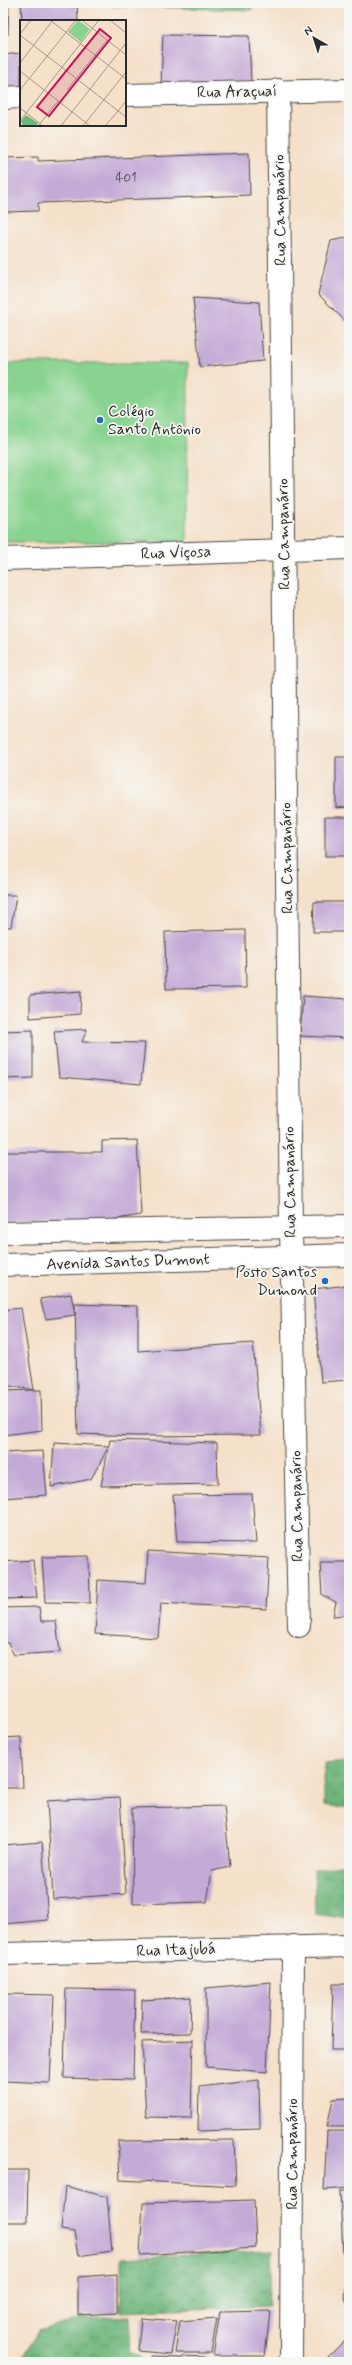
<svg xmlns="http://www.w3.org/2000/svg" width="352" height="2365" viewBox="0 0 352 2365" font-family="Mynerve,sans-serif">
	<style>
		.green { fill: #88d38f; stroke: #5a7f5d }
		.forest { fill: url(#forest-crowns); stroke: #4c7052 }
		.building { fill: #c4aad7 }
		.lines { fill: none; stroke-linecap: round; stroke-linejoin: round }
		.minor-casing { stroke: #494643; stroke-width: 24 }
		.primary-casing { stroke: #494643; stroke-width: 24 }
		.minor { stroke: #fff; stroke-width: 22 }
		.primary { stroke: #fff; stroke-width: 22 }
		.poi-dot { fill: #1f6fb2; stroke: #f6f6f2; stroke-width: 1.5 }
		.labels { text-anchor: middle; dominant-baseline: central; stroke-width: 3.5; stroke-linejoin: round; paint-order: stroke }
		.number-label { font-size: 14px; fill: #514b56 }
		.street-label { font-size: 16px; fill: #2b2b2b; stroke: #f6f6f2 }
		.poi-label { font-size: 16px; fill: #2b2b2b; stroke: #f6f6f2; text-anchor: start }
		.inset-road { fill: none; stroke: #a4988a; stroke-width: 1 }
		.view { fill: #c2185b; fill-opacity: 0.15; stroke: #c2185b; stroke-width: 2 }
		.inset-edge { fill: none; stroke: #2b2b2b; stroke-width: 2 }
	</style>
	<defs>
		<pattern id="forest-crowns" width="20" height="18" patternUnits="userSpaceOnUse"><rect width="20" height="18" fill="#6eb57a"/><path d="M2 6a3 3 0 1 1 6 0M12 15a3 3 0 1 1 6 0" fill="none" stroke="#5b9364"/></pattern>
	</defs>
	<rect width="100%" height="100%" fill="#f6f6f2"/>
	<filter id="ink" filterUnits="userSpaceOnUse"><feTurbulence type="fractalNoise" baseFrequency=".025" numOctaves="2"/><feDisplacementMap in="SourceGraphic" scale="8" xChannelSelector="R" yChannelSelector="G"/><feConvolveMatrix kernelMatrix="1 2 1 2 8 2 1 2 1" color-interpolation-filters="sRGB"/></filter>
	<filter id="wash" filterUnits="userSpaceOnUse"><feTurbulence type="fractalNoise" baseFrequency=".012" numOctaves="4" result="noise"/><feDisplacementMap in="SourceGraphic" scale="16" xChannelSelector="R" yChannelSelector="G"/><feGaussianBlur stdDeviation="0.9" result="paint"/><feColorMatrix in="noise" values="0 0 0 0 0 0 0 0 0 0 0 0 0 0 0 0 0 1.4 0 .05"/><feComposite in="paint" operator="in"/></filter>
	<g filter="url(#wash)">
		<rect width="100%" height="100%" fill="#f5e0c9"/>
		<!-- green -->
		<polygon class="green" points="3,363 188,363 187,542 3,542"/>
		<!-- forest -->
		<g class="forest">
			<polygon points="114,3 252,3 252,10 113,6"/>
			<polygon points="349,1761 349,1809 324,1805 324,1763"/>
			<polygon points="349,1863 349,1919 315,1914 314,1870"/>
			<polygon points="272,2251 268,2306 121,2312 121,2258"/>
			<polygon points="131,2316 128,2351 142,2359 142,2362 20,2362 38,2331 86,2318"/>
		</g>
		<g id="blocks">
			<!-- building -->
			<g class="building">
				<polygon points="3,3 9,3 8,35 3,35"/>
				<polygon points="21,3 77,3 78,21 22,21"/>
				<polygon points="163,35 249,36 251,82 161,84"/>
				<polygon points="21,53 21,89 3,90 3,55"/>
				<polygon points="249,153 250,195 38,203 38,211 3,212 3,158 38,157 38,161"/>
				<polygon points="349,237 349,325 318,294 331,241"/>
				<polygon points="193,298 259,302 263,361 200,367"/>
				<polygon points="336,757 349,757 349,807 336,808"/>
				<rect x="325" y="817" width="24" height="39"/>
				<polygon points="3,895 16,895 11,927 3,927"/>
				<polygon points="314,902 349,902 349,932 313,932"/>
				<polygon points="245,930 246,988 166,989 165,932"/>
				<polygon points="81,991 80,1014 30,1018 30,995"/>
				<polygon points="303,996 349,999 349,1038 300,1036"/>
				<polygon points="87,1029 82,1042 145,1043 141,1084 59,1077 54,1031"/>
				<polygon points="33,1030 33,1078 3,1079 3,1031"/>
				<polygon points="137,1140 141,1215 104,1221 3,1223 3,1152 102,1152 102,1141"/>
				<polygon points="349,1285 349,1380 321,1382 313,1289"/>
				<polygon points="71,1294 75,1315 46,1319 40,1299"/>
				<polygon points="75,1304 138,1306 138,1351 253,1343 261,1435 137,1436 78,1434"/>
				<polygon points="21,1308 34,1390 41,1390 42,1430 3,1435 3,1391 34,1390 3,1385 3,1310"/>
				<polygon points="110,1440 217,1443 218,1484 101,1486"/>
				<polygon points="54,1443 109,1446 91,1479 51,1487"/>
				<polygon points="43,1451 47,1495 3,1498 3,1453"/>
				<polygon points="252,1494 256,1543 177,1542 173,1495"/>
				<polygon points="148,1551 269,1558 266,1609 161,1603 158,1638 95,1634 98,1580 146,1583"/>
				<polygon points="89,1556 90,1603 45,1602 42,1557"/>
				<polygon points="33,1560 37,1598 3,1599 3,1562"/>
				<polygon points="320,1562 349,1562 349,1615 333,1616 336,1602 322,1595"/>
				<polygon points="39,1607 41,1621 56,1621 60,1652 14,1655 8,1643 3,1643 3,1608"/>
				<polygon points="21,1737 23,1788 3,1788 3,1738"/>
				<polygon points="120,1797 126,1894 53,1899 47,1801"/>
				<polygon points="224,1806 230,1867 212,1871 207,1902 133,1904 132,1808"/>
				<polygon points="42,1842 48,1920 3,1924 3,1845"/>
				<polygon points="271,1982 267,2072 206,2067 206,1988"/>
				<polygon points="333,1984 349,1984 349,2050 331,2050"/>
				<polygon points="66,1989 135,1990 133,2080 64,2078"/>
				<polygon points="5,1994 54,1995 50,2083 3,2081"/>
				<polygon points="191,1997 190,2033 141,2034 142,2000"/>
				<polygon points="193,2040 191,2118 146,2117 142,2042"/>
				<polygon points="259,2080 260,2129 198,2131 199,2087"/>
				<polygon points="349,2098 349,2127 327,2127 333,2099"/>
				<polygon points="327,2131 349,2131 349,2188 324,2190"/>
				<polygon points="234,2140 236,2186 120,2180 118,2141"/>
				<polygon points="3,2170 28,2170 27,2222 3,2222"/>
				<polygon points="65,2186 107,2197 112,2251 78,2256 74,2232 61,2230"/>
				<polygon points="340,2191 349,2191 349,2255 343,2255"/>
				<polygon points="254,2200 256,2248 140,2255 143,2203"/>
				<polygon points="348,2263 349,2263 349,2311 345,2298"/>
				<polygon points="117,2274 117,2313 78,2315 78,2277"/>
				<polygon points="270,2311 265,2356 213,2356 220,2312"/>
				<polygon points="141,2318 177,2321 171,2354 138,2351"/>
				<polygon points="217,2318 211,2353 175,2353 180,2321"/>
				<polygon points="346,2339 349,2339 349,2362 329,2362 327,2358"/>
				<polygon points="151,2356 180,2357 179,2362 150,2362"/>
				<polygon points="182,2356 205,2357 204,2362 181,2362"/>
			</g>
		</g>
	</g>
	<g filter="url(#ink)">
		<use href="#blocks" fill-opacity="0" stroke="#494643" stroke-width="1"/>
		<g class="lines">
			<defs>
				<g id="minor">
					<polyline points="278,90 291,1229 299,1626"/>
					<polyline points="125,95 349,90"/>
					<polyline points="3,98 21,97"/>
					<polyline points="3,559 349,548"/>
					<polyline points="3,1954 349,1946"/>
					<polyline points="291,2362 293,1946"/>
				</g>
				<g id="primary">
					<polyline points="3,1233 349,1226"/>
					<polyline points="3,1265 349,1255"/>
				</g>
			</defs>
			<!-- minor casing -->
			<use href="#minor" class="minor-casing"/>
			<!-- primary casing -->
			<use href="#primary" class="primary-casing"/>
			<!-- minor -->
			<use href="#minor" class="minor"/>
			<!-- primary -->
			<use href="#primary" class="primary"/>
		</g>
	</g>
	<!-- markers -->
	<g class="poi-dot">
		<circle cx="100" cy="420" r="4"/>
		<circle cx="325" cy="1281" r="4"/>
	</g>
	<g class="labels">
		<!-- number labels -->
		<g class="number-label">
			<text x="126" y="178">401</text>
		</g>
		<!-- street labels -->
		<g class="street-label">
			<text transform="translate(237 92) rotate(-1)">Rua Araçuaí</text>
			<text transform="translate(280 210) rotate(-91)">Rua Campanário</text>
			<text transform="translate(284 534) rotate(-91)">Rua Campanário</text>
			<text transform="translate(176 553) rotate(-2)">Rua Viçosa</text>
			<text transform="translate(287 858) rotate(-91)">Rua Campanário</text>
			<text transform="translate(290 1182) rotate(-91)">Rua Campanário</text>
			<text transform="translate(128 1262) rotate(-2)">Avenida Santos Dumont</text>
			<text transform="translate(297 1506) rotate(-91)">Rua Campanário</text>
			<text transform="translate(176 1950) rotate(-2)">Rua Itajubá</text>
			<text transform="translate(292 2154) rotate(-90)">Rua Campanário</text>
		</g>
		<!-- poi labels -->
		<g class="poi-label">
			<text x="108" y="411">Colégio<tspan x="108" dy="18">Santo Antônio</tspan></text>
			<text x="317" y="1272" text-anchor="end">Posto Santos<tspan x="317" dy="18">Dumond</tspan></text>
		</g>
	</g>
	<!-- overview -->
	<g transform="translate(20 20)">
		<rect width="106" height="106" fill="#f5e0c9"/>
		<path d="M 58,0 L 70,9 L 61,22 L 48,12 Z" fill="#88d38f"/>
		<path d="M 6,95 L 18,103 L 16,106 L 3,106 L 1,101 Z" fill="#6eb57a"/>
		<path class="inset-road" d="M 30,0 L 106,59M 62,0 L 106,35M 90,0 L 106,13M 0,14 L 11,0M 0,15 L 106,97M 0,43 L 33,0M 0,51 L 70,106M 0,70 L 56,0M 47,70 L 87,20M 0,88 L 23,106M 98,91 L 106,81M 0,101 L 79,0M 18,106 L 38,81M 41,106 L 106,23M 63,106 L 106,52M 85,106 L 98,91"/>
		<path class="view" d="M 80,9 L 91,18 L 29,96 L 17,87 Z"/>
		<rect width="106" height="106" class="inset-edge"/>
	</g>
	<!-- margin -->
	<rect width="352" height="2365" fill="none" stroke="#f6f6f2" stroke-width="16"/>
	<!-- north arrow -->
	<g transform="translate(314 38) rotate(321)" stroke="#f6f6f2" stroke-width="3" paint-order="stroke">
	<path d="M0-3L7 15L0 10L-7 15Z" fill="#2b2b2b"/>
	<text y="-6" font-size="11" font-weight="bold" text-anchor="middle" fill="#2b2b2b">N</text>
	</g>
</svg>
